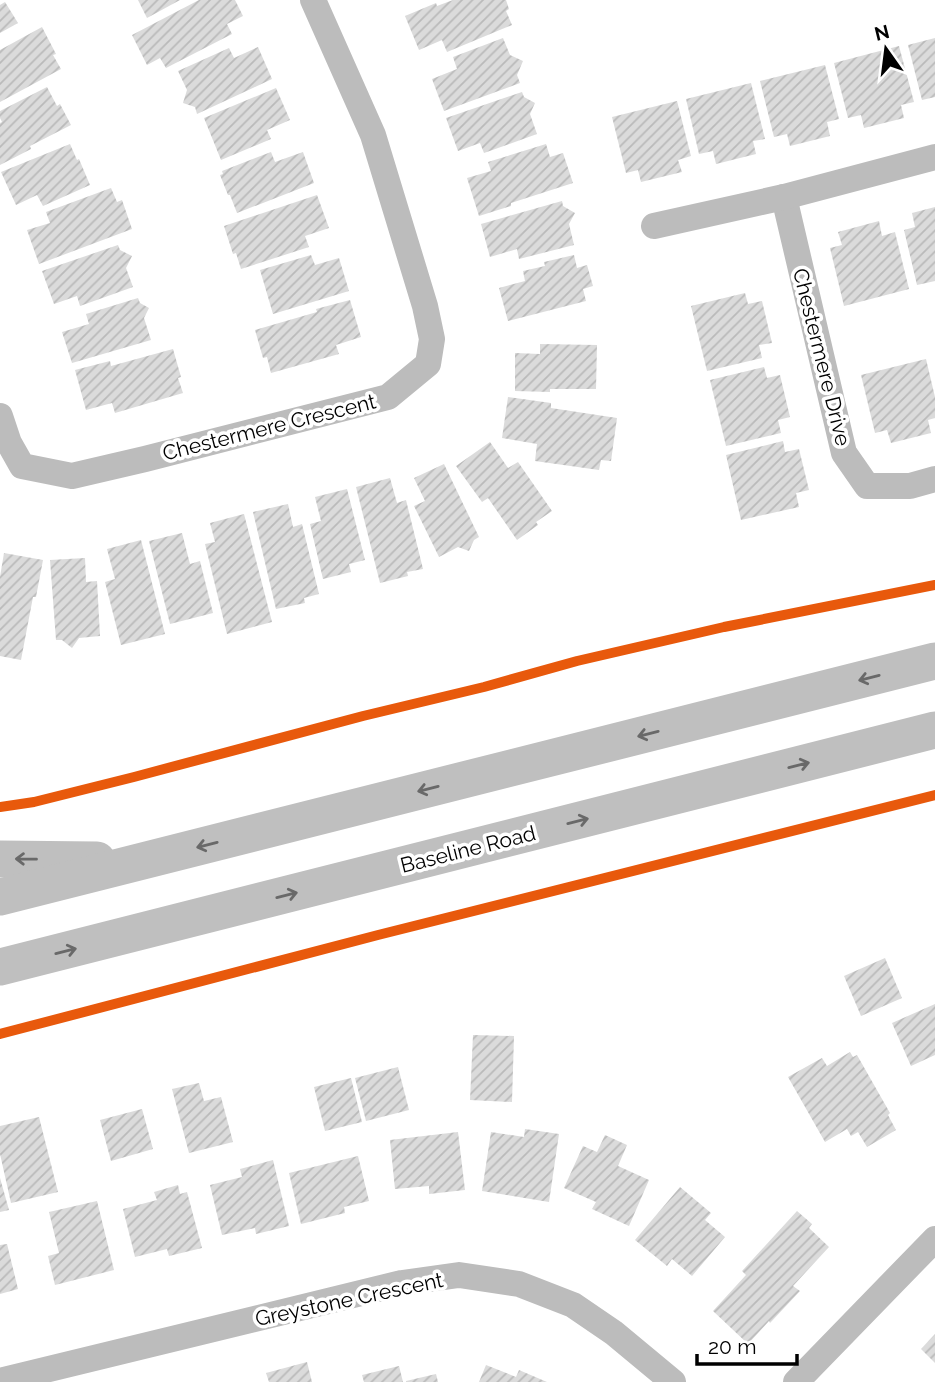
<svg xmlns="http://www.w3.org/2000/svg" width="935" height="1382" viewBox="0 0 935 1382" font-family="Raleway,sans-serif">
	<style>
		.building { fill: url(#building-hatch) }
		.lines { fill: none; stroke-linecap: round; stroke-linejoin: round }
		.street { stroke: #bcbcbc; stroke-width: 26 }
		.secondary { stroke: #bfbfbf; stroke-width: 37 }
		.cycleway-casing { stroke: #fff; stroke-width: 15 }
		.cycleway { stroke: #e8590c; stroke-width: 10 }
		.oneway { stroke: #696969 }
		.labels { text-anchor: middle; dominant-baseline: central; stroke-width: 7; stroke-linejoin: round; paint-order: stroke }
		.street-label { font-size: 21px; fill: #000; stroke: #fff }
	</style>
	<defs>
		<pattern id="building-hatch" width="6" height="6" patternUnits="userSpaceOnUse" patternTransform="scale(1.75)"><rect width="6" height="6" fill="#dbdbdb"/><path d="M-1 1l2-2M0 6l6-6M5 7l2-2" fill="none" stroke="#bababa"/></pattern>
	</defs>
	<rect width="100%" height="100%" fill="#fff"/>
	<!-- building -->
	<g class="building">
		<polygon points="138,0 180,0 147,18"/>
		<polygon points="199,0 235,0 243,16 227,24 232,34 166,68 160,58 147,65 132,35"/>
		<polygon points="453,0 506,0 509,9 506,11 512,25 447,52 442,40 419,50 405,16 436,3 437,6"/>
		<polygon points="5,2 18,23 0,33 0,5"/>
		<polygon points="42,27 56,54 53,55 61,69 0,102 0,50"/>
		<polygon points="503,38 510,55 523,61 517,75 520,83 444,111 432,79 457,69 453,57"/>
		<polygon points="935,38 935,97 922,100 908,45"/>
		<polygon points="899,46 914,102 901,105 904,118 864,128 861,115 848,118 834,63"/>
		<polygon points="258,47 272,79 197,114 195,107 183,103 187,90 178,71 229,48 234,58"/>
		<polygon points="825,65 839,119 827,122 830,136 790,146 787,134 774,137 760,81"/>
		<polygon points="751,83 765,139 753,141 756,154 716,164 713,151 699,154 686,99"/>
		<polygon points="47,87 57,106 60,104 71,125 30,146 31,149 0,165 0,123 2,122 0,118 0,111"/>
		<polygon points="276,88 290,120 267,130 271,139 221,160 204,118"/>
		<polygon points="522,92 524,97 535,103 530,114 537,134 484,153 480,143 458,151 446,118"/>
		<polygon points="677,101 691,156 678,160 682,172 641,182 638,170 626,173 612,117"/>
		<polygon points="70,144 77,160 79,159 90,185 43,206 37,195 16,205 1,172"/>
		<polygon points="546,144 550,157 563,153 573,183 511,203 511,206 479,216 467,178 491,171 488,162"/>
		<polygon points="271,152 275,162 303,152 314,183 237,213 230,195 228,195 220,175 223,174 222,171"/>
		<polygon points="111,188 117,202 122,200 132,229 39,264 27,230 50,223 46,212"/>
		<polygon points="317,195 329,228 305,236 309,247 241,269 236,253 233,254 224,226"/>
		<polygon points="562,201 563,206 575,213 569,224 574,245 519,259 517,249 490,257 481,224"/>
		<polygon points="935,207 935,281 917,285 904,230 915,227 912,213"/>
		<polygon points="879,221 882,236 895,232 909,289 844,306 830,248 842,245 838,232"/>
		<polygon points="118,245 120,250 132,256 126,268 133,287 80,306 77,296 54,304 42,271"/>
		<polygon points="311,255 315,265 339,258 349,291 273,314 260,270"/>
		<polygon points="574,255 577,268 587,265 593,286 583,289 586,301 508,321 499,288 525,281 523,271 545,266 544,262"/>
		<polygon points="745,293 748,304 762,301 772,343 759,345 762,358 707,371 691,306"/>
		<polygon points="138,298 140,303 149,308 144,318 151,340 72,363 62,332 89,324 86,314"/>
		<polygon points="350,300 361,337 336,345 339,354 271,373 267,357 263,358 255,330 317,312 316,309"/>
		<polygon points="540,344 597,345 596,389 550,389 550,392 515,391 515,353 540,354"/>
		<polygon points="173,349 181,377 178,378 183,393 115,413 112,403 86,410 75,370 110,361 111,366"/>
		<polygon points="926,359 935,397 935,418 928,420 931,433 891,443 887,430 875,433 861,375"/>
		<polygon points="764,367 767,378 780,375 790,417 778,420 781,433 726,446 710,380"/>
		<polygon points="508,397 551,403 551,408 617,418 611,461 601,460 599,470 535,461 537,444 502,438"/>
		<polygon points="783,441 785,452 799,449 809,490 796,493 799,507 741,520 726,455"/>
		<polygon points="490,442 508,468 518,462 552,511 536,522 538,525 517,540 488,498 482,502 456,466"/>
		<polygon points="444,464 479,537 474,540 469,551 458,547 439,557 414,506 425,501 414,478"/>
		<polygon points="390,478 397,503 406,500 423,569 407,572 408,576 380,583 356,487"/>
		<polygon points="347,489 365,560 349,564 351,572 323,579 310,524 321,521 315,497"/>
		<polygon points="288,504 293,527 302,524 319,594 304,598 305,603 276,609 253,512"/>
		<polygon points="244,514 272,622 227,634 205,544 215,542 210,523"/>
		<polygon points="182,533 190,564 200,561 213,613 170,624 149,541"/>
		<polygon points="141,540 165,634 121,645 105,582 115,579 107,549"/>
		<polygon points="4,553 43,560 36,597 33,597 21,660 0,656 0,577"/>
		<polygon points="85,558 86,582 97,581 100,636 79,638 72,648 62,640 56,640 50,560"/>
		<polygon points="885,958 902,998 861,1016 844,976"/>
		<polygon points="935,1004 935,1055 911,1066 892,1023"/>
		<polygon points="473,1035 514,1036 512,1102 470,1100"/>
		<polygon points="850,1052 853,1057 857,1055 890,1113 888,1115 896,1130 867,1147 858,1132 851,1136 847,1129 825,1142 788,1077 822,1058 827,1066"/>
		<polygon points="398,1067 409,1110 366,1121 355,1078"/>
		<polygon points="351,1078 362,1122 325,1131 314,1087"/>
		<polygon points="199,1083 204,1101 221,1097 233,1142 189,1153 172,1089"/>
		<polygon points="142,1109 153,1149 111,1161 100,1120"/>
		<polygon points="39,1117 58,1192 11,1203 0,1154 0,1126"/>
		<polygon points="525,1129 559,1134 549,1202 482,1191 491,1132 524,1137"/>
		<polygon points="458,1132 465,1190 429,1194 429,1186 395,1189 390,1140"/>
		<polygon points="605,1135 627,1145 618,1166 649,1180 629,1226 592,1209 596,1202 564,1188 583,1146 597,1152"/>
		<polygon points="358,1156 369,1201 344,1207 345,1213 301,1224 289,1173"/>
		<polygon points="273,1160 289,1226 256,1234 255,1228 222,1235 210,1185 242,1177 240,1169"/>
		<polygon points="0,1178 9,1210 0,1212"/>
		<polygon points="178,1185 180,1194 187,1192 202,1248 169,1256 167,1249 135,1257 123,1209 157,1200 154,1192"/>
		<polygon points="680,1187 711,1213 705,1220 725,1237 692,1276 672,1259 667,1266 635,1240"/>
		<polygon points="97,1201 114,1270 55,1285 48,1256 59,1253 49,1212"/>
		<polygon points="797,1211 812,1224 809,1228 829,1247 793,1286 800,1291 770,1323 769,1321 748,1344 713,1311 746,1275 742,1271"/>
		<polygon points="7,1244 18,1289 0,1294 0,1245"/>
		<polygon points="935,1334 935,1363 921,1349"/>
		<polygon points="307,1362 312,1382 269,1382 266,1373"/>
		<polygon points="486,1365 516,1377 519,1370 547,1382 479,1382"/>
		<polygon points="399,1366 403,1382 364,1382 362,1375"/>
		<polygon points="436,1374 438,1382 406,1382 406,1381"/>
	</g>
	<g class="lines">
		<!-- street -->
		<g class="street">
			<polyline points="784,197 844,453 867,486 910,486 935,479"/>
			<polyline points="654,226 784,197 935,157"/>
			<polyline points="0,416 9,443 22,466 72,476 145,459 388,397 428,364 432,339 425,306 373,135 313,0"/>
			<polyline points="0,1381 402,1283 459,1275 519,1284 573,1305 614,1333 673,1382"/>
			<polyline points="796,1382 935,1239"/>
		</g>
		<!-- secondary -->
		<g class="secondary">
			<polyline points="0,859 97,860"/>
			<polyline points="0,897 935,661"/>
			<polyline points="0,967 935,730"/>
		</g>
		<defs>
			<g id="cycleway">
				<polyline points="0,807 34,802 134,777 363,716 484,687 577,661 724,627 935,585"/>
				<polyline points="0,1034 378,935 935,795"/>
			</g>
		</defs>
		<!-- cycleway casing -->
		<use href="#cycleway" class="cycleway-casing"/>
		<!-- cycleway -->
		<use href="#cycleway" class="cycleway"/>
	</g>
	<!-- one-way arrows -->
	<defs><path id="oneway-shaft" d="M-6 0H5M1.5-3L5.5 0L1.5 3" fill="none" stroke-width="1.6" stroke-linecap="round" stroke-linejoin="round" transform="scale(1.75)"/></defs>
	<g class="oneway">
		<use href="#oneway-shaft" transform="translate(869 678) rotate(166)"/>
		<use href="#oneway-shaft" transform="translate(648 734) rotate(166)"/>
		<use href="#oneway-shaft" transform="translate(799 765) rotate(-14)"/>
		<use href="#oneway-shaft" transform="translate(428 789) rotate(166)"/>
		<use href="#oneway-shaft" transform="translate(578 821) rotate(-14)"/>
		<use href="#oneway-shaft" transform="translate(207 845) rotate(166)"/>
		<use href="#oneway-shaft" transform="translate(26 859) rotate(-179)"/>
		<use href="#oneway-shaft" transform="translate(287 895) rotate(-14)"/>
		<use href="#oneway-shaft" transform="translate(66 951) rotate(-14)"/>
	</g>
	<g class="labels">
		<!-- street labels -->
		<g class="street-label">
			<text transform="translate(822 357) rotate(76)">Chestermere Drive</text>
			<text transform="translate(269 427) rotate(-14)">Chestermere Crescent</text>
			<text transform="translate(468 849) rotate(-14)">Baseline Road</text>
			<text transform="translate(349 1299) rotate(-12)">Greystone Crescent</text>
		</g>
	</g>
	<!-- north arrow -->
	<g transform="translate(886 49) rotate(346)" stroke="#ffffff" stroke-width="5" paint-order="stroke">
	<path d="M0-5L12 26L0 18L-12 26Z" fill="#000000"/>
	<text y="-10" font-size="19" font-weight="bold" text-anchor="middle" fill="#000000">N</text>
	</g>
	<!-- scale -->
	<path d="M697 1354v10h100v-10" fill="none" stroke="#000000" stroke-width="3.5"/>
	<text x="708" y="1354" font-size="21" fill="#000000" stroke="#ffffff" stroke-width="5" paint-order="stroke">20 m</text>
</svg>
